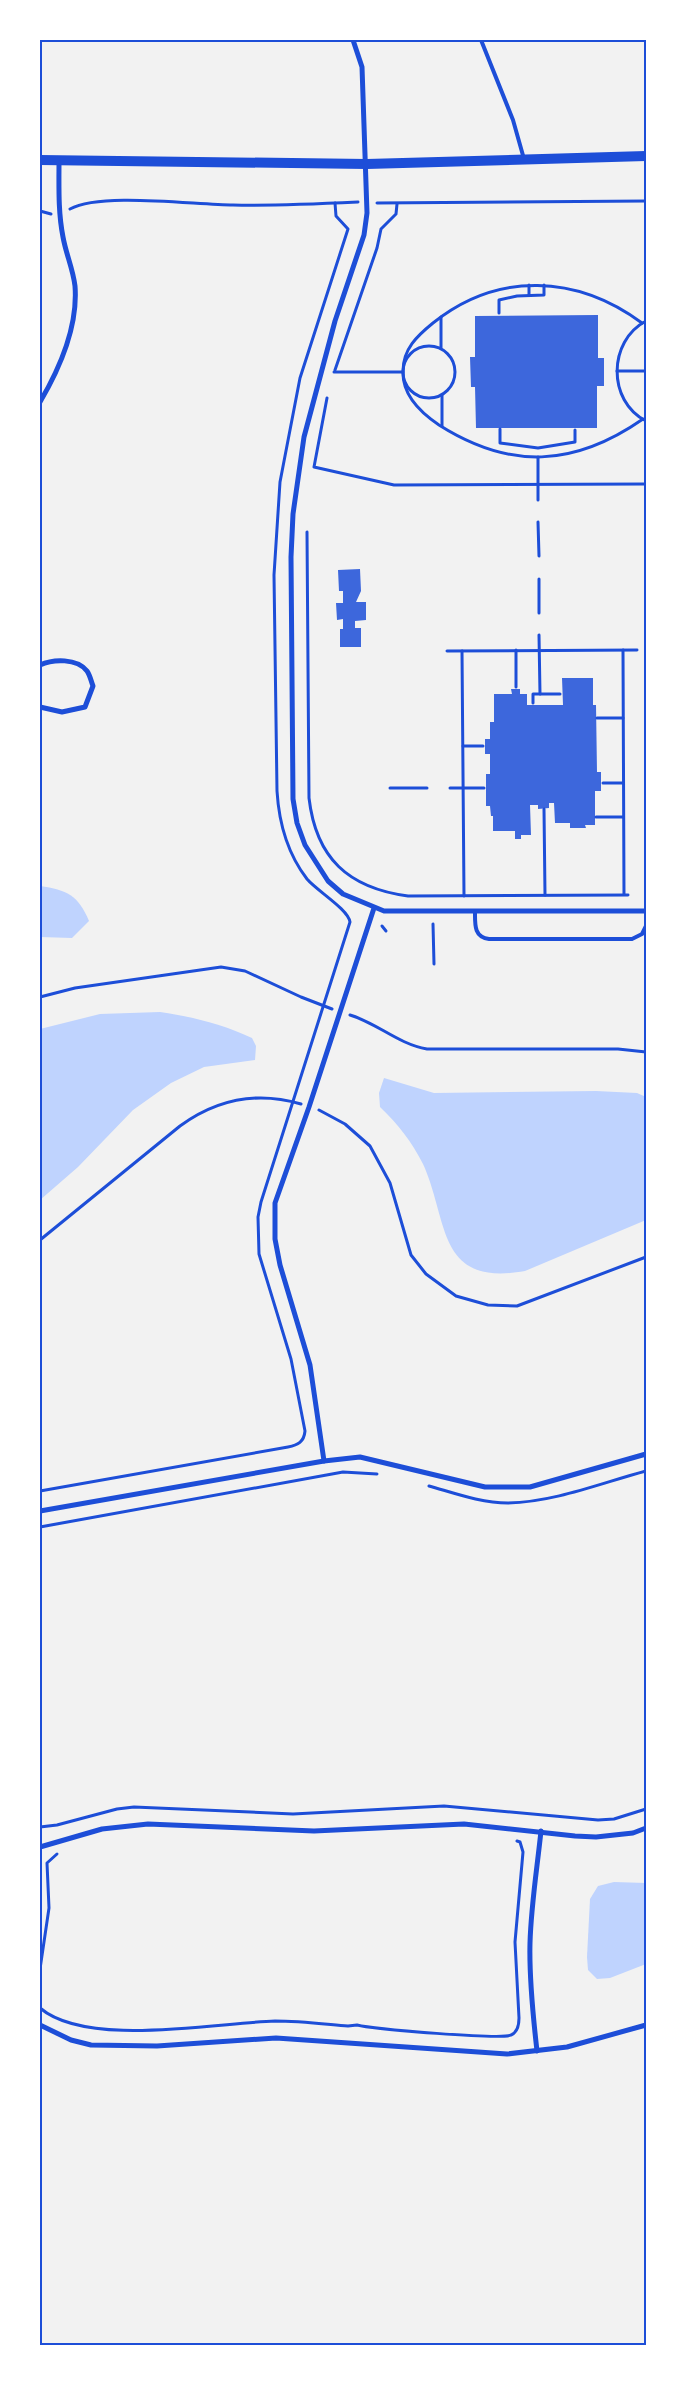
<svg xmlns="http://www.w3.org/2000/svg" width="686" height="2385" viewBox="0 0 686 2385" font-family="'Nunito Sans',sans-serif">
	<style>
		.water { fill: #bfd3fe }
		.building { fill: #3d67dc }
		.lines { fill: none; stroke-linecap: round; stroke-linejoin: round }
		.path { stroke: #1d4ed8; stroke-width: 3 }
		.service { stroke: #1d4ed8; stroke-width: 4 }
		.minor { stroke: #1d4ed8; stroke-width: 5 }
		.secondary { stroke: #1d4ed8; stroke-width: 10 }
		.neatline { fill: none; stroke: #1d4ed8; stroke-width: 2 }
	</style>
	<rect width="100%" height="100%" fill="#f2f2f2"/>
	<!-- water -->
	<g class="water">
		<path d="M 40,886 C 67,890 78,895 89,921 L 72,938 L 40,937 Z"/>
		<path d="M 160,1012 C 193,1017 222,1024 252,1038 L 256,1046 L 255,1060 L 204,1067 L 171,1083 L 133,1110 L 78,1167 L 40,1200 L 40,1029 L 100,1014 Z"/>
		<path d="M 384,1078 L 434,1093 L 596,1091 L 637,1093 L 646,1097 L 646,1220 L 525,1271 C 436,1287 449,1221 423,1164 C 412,1142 398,1124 380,1107 L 379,1093 Z"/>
		<polygon points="614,1882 646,1883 646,1964 610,1978 597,1979 588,1970 587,1957 590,1899 598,1886"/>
	</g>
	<!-- building -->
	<g class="building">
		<polygon points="598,315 598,358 604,358 604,386 597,386 597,428 476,428 475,387 471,387 470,357 475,357 475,316"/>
		<polygon points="360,569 361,591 356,602 366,602 366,620 355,621 355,628 361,628 361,647 340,647 340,629 343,629 343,619 337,620 336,603 343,603 343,591 339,591 338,570"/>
		<polygon points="562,678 593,678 593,705 596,705 597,772 601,772 601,791 595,791 595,825 585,825 586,828 570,828 570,823 555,823 554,803 549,803 549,808 538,809 538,805 530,805 531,835 521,835 521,839 515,839 515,831 493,831 493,816 491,816 490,806 486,806 486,774 490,774 490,754 485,754 485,739 490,739 490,722 494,722 494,694 512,694 511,689 520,689 520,694 527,694 527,705 563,705"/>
	</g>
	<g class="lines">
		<!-- path -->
		<g class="path">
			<polyline points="377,203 646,201"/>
			<path d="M 70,209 C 101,192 195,205 233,205 C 274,206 316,204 358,202"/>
			<polyline points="40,211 51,214"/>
			<polyline points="529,285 529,295"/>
			<polyline points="499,313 499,300 517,296 544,295 544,285"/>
			<polyline points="441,317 441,348"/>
			<path d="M 646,321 C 608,341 607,401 646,421"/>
			<path d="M 642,323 C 577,275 498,271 433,323 C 417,336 403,349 403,371 C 402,395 421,413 439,425 C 510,470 574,467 643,419"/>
			<circle cx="429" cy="372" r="26"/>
			<polyline points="335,370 377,248 381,229 396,214 397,204"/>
			<polyline points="617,371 646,371"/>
			<polyline points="334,372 403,372"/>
			<polyline points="442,395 442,426"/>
			<polyline points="327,398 314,467 394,485 646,484"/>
			<polyline points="500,429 500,443 538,448 575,442 575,430"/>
			<polyline points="538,457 538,500"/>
			<polyline points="538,522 539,556"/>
			<path d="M 307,532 L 309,798 C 316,858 348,888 408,896 L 628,895"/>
			<polyline points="539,613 539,579"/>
			<polyline points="539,635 540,694"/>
			<polyline points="623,650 624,894"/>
			<polyline points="447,651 637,650"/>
			<polyline points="462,651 464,896"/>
			<polyline points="516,687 516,650"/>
			<polyline points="533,703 533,694 560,694"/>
			<polyline points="597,718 623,718"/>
			<polyline points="463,746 483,746"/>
			<polyline points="603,783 623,783"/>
			<polyline points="390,788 427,788"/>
			<polyline points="450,788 484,788"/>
			<polyline points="544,809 545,895"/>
			<polyline points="596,817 623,817"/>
			<polyline points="433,924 434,964"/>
			<polyline points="382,926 386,931"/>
			<polyline points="40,997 75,988 221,967 245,971 301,997 332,1009"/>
			<path d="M 350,1015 C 377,1023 398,1044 427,1049 L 618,1049 L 646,1052"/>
			<polyline points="319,1110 345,1124 370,1146 390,1183 411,1255 426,1274 456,1296 488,1305 517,1306 646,1257"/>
			<path d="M 40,1240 L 180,1126 C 217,1099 257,1091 301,1104"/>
			<path d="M 429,1486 C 454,1493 481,1503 508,1503 C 555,1502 601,1483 646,1471"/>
			<path d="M 40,1491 L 288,1447 C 298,1445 304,1442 305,1431 L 291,1359 L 259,1254 L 258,1217 L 261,1202 L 350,922 C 348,909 317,891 307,879 C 287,853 279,824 277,791 L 274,575 L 280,482 L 300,378 L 348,229 L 336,216 L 335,203"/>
			<polyline points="40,1527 343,1472 377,1474"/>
			<polyline points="40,1827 57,1825 117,1809 134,1807 293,1814 444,1806 598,1820 614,1819 646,1809"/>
			<polyline points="40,1969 49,1908 47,1863 57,1854"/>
			<path d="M 40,2008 C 87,2048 216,2023 275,2021 C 299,2021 324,2024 348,2026 L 357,2025 C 373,2029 502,2040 511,2035 C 518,2032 519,2025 519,2018 L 515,1942 L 523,1852 L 520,1842 L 517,1841"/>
		</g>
		<!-- service -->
		<g class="service">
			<polyline points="481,40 513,120 524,159"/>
			<path d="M 475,912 C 475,925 474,937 489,939 L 632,939 L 642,934 L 646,926"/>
		</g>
		<!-- minor -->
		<g class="minor">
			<polyline points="353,40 362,67 367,213 364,235 335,321 304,437 293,514 291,557 293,799 297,823 305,845 328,881 343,894 384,911 646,911"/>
			<path d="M 40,402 C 60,368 78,325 75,286 C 73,269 66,254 63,237 C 58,212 59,186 59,161"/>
			<path d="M 40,665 C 53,659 77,658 87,671 C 90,675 91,681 93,686 L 85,707 L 62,712 L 40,707"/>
			<polyline points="324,1461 310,1365 280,1265 275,1239 275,1203 309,1107 374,908"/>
			<polyline points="40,1511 324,1461 360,1457 485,1487 530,1487 646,1454"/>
			<polyline points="40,1847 102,1829 148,1824 314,1831 464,1824 575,1836 596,1837 633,1833 646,1828"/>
			<polyline points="40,2025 71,2040 91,2045 157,2046 276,2038 507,2054 567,2047 646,2025"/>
			<path d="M 537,2051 C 533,2016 529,1979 530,1943 C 531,1906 537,1869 541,1831"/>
		</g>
		<!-- secondary -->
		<polyline class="secondary" points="40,160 367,164 646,156"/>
	</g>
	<!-- border -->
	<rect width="686" height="2385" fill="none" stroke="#ffffff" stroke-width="82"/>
	<rect x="41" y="41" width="604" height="2303" class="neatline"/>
</svg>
